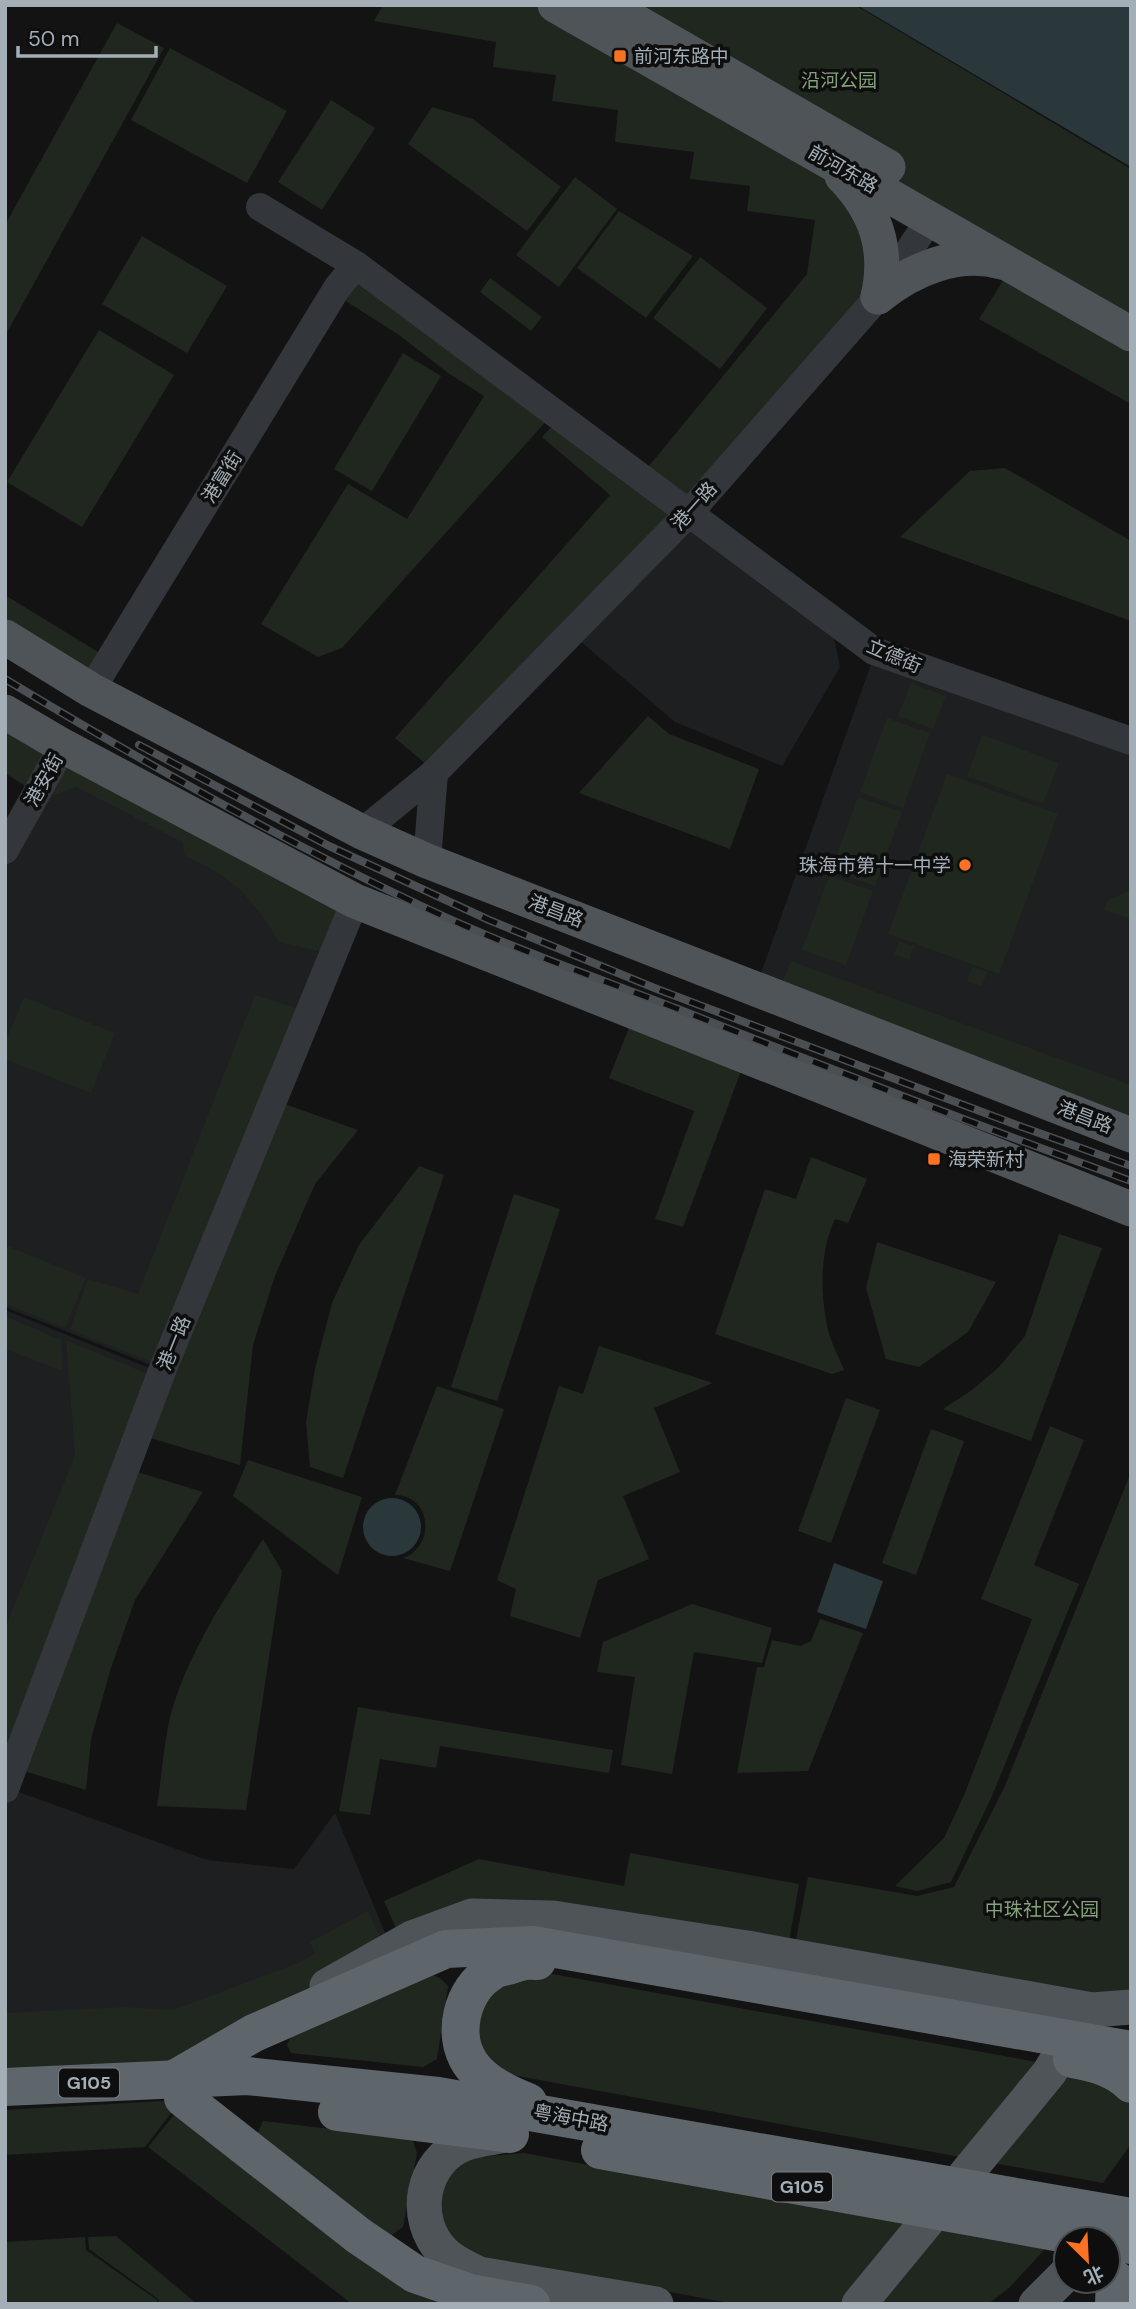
<svg xmlns="http://www.w3.org/2000/svg" width="1136" height="2309" viewBox="0 0 1136 2309" font-family="'DM Sans','Noto Sans SC',sans-serif">
	<style>
		.built { fill: #1e1f21 }
		.green { fill: #20271f }
		.water { fill: #2a383b }
		.lines { fill: none; stroke-linecap: round; stroke-linejoin: round }
		.minor { stroke: #33363a; stroke-width: 28 }
		.major { stroke: #4f5459; stroke-width: 35 }
		.highway { stroke: #5f666b; stroke-width: 38 }
		.rail-casing { stroke: #4a4f53; stroke-width: 8 }
		.rail { stroke: #0e0e0f; stroke-width: 5; stroke-dasharray: 16; stroke-linecap: butt }
		.poi-dot { fill: #fc7223; stroke: #0e0e0f; stroke-width: 2.5 }
		.labels { text-anchor: middle; dominant-baseline: central; stroke-width: 7; stroke-linejoin: round; paint-order: stroke }
		.shield { fill: #0e0e0f; stroke: #767e84; stroke-width: 2 }
		.shield-label { font-size: 18px; font-weight: bold; fill: #a3aeb6 }
		.poi-label { font-size: 19px; fill: #a3aeb6; stroke: #0e0e0f; text-anchor: start }
		.park-label { font-size: 19px; fill: #83a279; stroke: #0e0e0f }
		.street-label { font-size: 19px; fill: #a3aeb6; stroke: #0e0e0f }
	</style>
	<rect width="100%" height="100%" fill="#131314"/>
	<!-- built -->
	<g class="built">
		<polygon points="688,516 831,623 840,667 782,766 675,722 573,635"/>
		<polygon points="875,653 1131,742 1131,1131 756,987"/>
		<polygon points="63,748 352,902 161,1369 5,1307 5,853"/>
		<polygon points="5,1310 159,1372 5,1785"/>
		<polygon points="8,1788 207,1860 294,1869 335,1813 391,1947 5,2085 5,1795"/>
	</g>
	<!-- green -->
	<g class="green">
		<polygon points="383,5 546,5 835,174 879,274 689,507 644,472 807,274 815,220 747,211 750,186 690,179 694,152 615,142 618,110 552,101 556,75 493,67 496,42 374,21"/>
		<polygon points="559,5 855,5 1131,169 1131,332"/>
		<polygon points="117,23 164,48 5,336 5,225"/>
		<polygon points="170,48 287,111 247,183 131,120"/>
		<polygon points="331,100 375,128 322,210 278,182"/>
		<polygon points="432,107 473,119 561,187 527,231 408,144"/>
		<polygon points="575,177 617,209 559,287 516,255"/>
		<polygon points="619,211 693,256 646,318 577,268"/>
		<polygon points="142,236 227,286 187,353 102,304"/>
		<polygon points="700,257 767,308 720,369 653,318"/>
		<polygon points="1009,271 1131,341 1131,404 979,319"/>
		<polygon points="358,273 550,417 342,648 318,657 261,624 348,484 407,519 484,396 448,373 399,335 341,298"/>
		<polygon points="490,278 542,317 531,331 480,292"/>
		<polygon points="99,330 174,375 82,527 7,482"/>
		<polygon points="403,353 441,376 372,491 334,469"/>
		<polygon points="556,422 681,515 432,769 395,738 610,495 542,437"/>
		<polygon points="1005,468 1131,541 1131,621 900,537 970,471"/>
		<polygon points="5,595 108,658 90,687 5,635"/>
		<polygon points="911,683 946,696 933,729 898,716"/>
		<polygon points="5,716 58,747 33,791 5,773"/>
		<polygon points="648,716 669,734 759,769 730,849 579,793"/>
		<polygon points="887,718 930,733 903,808 860,792"/>
		<polygon points="982,735 1059,763 1043,804 967,776"/>
		<path d="M 65,751 L 348,903 L 327,953 L 279,942 C 252,897 233,877 185,856 L 182,842 L 77,787 L 37,801 Z"/>
		<polygon points="947,774 1058,814 999,974 888,934"/>
		<polygon points="858,797 902,812 875,886 831,871"/>
		<polygon points="829,876 873,891 846,965 802,950"/>
		<polygon points="1131,890 1131,919 1104,910 1108,900"/>
		<polygon points="899,941 914,946 909,960 894,954"/>
		<polygon points="791,961 1131,1085 1131,1127 778,992"/>
		<polygon points="972,967 987,972 982,986 967,981"/>
		<polygon points="255,995 305,1011 160,1365 70,1330 88,1279 138,1294"/>
		<polygon points="24,997 115,1033 91,1093 5,1059 5,1043"/>
		<polygon points="632,1020 744,1063 683,1227 655,1219 694,1111 609,1078"/>
		<polygon points="279,1102 358,1130 315,1184 275,1276 253,1345 240,1465 144,1436"/>
		<path d="M 811,1157 L 867,1179 L 848,1223 L 835,1219 C 819,1253 820,1298 829,1334 C 833,1346 839,1358 844,1370 L 832,1374 L 715,1334 L 765,1189 L 796,1199 Z"/>
		<polygon points="419,1166 444,1175 343,1478 310,1467 306,1422 315,1369 332,1303 359,1245"/>
		<polygon points="514,1194 560,1209 497,1401 451,1387"/>
		<polygon points="1059,1234 1102,1248 1031,1441 943,1409 972,1390 999,1367 1025,1336"/>
		<polygon points="877,1242 996,1282 968,1332 919,1367 886,1359 866,1288"/>
		<polygon points="5,1245 86,1278 65,1328 5,1304"/>
		<polygon points="5,1316 61,1340 63,1371 5,1349"/>
		<polygon points="66,1340 153,1376 5,1772 5,1628 75,1456"/>
		<polygon points="599,1346 713,1383 654,1408 680,1472 623,1496 649,1559 598,1580 580,1638 510,1616 516,1589 497,1580 559,1386 583,1394"/>
		<path d="M 437,1386 L 504,1409 L 450,1571 L 403,1558 C 436,1547 432,1495 395,1495 Z"/>
		<polygon points="846,1398 880,1410 831,1543 798,1531"/>
		<polygon points="1050,1426 1084,1440 1034,1565 1079,1584 992,1796 951,1882 917,1891 895,1886 944,1838 965,1793 1032,1619 981,1599"/>
		<polygon points="931,1429 964,1441 916,1575 882,1563"/>
		<polygon points="248,1460 362,1497 338,1575 233,1496"/>
		<polygon points="134,1471 203,1492 135,1600 111,1668 91,1739 86,1790 24,1771"/>
		<polygon points="1131,1472 1131,2006 793,1955 808,1877 917,1896 954,1887 1004,1788"/>
		<path d="M 263,1539 L 282,1571 L 246,1810 L 157,1806 C 162,1775 164,1739 172,1710 C 191,1647 228,1593 263,1539 Z"/>
		<polygon points="692,1604 772,1628 762,1663 694,1652 672,1774 621,1765 635,1677 597,1672 603,1642"/>
		<polygon points="820,1619 863,1633 808,1771 737,1773 757,1667 764,1667 772,1640 800,1646 811,1641"/>
		<polygon points="358,1707 613,1750 609,1773 440,1746 436,1768 380,1759 370,1815 339,1811"/>
		<polygon points="630,1853 799,1884 788,1948 399,1935 384,1901 479,1859 624,1886"/>
		<polygon points="368,1911 384,1946 171,2075 5,2082 5,2013 124,2007 173,2010 298,1963 315,1954 310,1942"/>
		<polygon points="525,1969 1081,2070 1127,2093 1131,2110 1131,2144 1103,2183 506,2074 480,2056 473,2019 490,1983"/>
		<polygon points="425,1972 440,1978 448,1986 437,2059 423,2067 291,2053 287,2045 292,2033"/>
		<polygon points="181,2100 145,2147 5,2155 5,2110"/>
		<polygon points="182,2105 470,2304 352,2304 148,2147"/>
		<polygon points="263,2121 400,2137 413,2141 417,2153 403,2227 389,2237 257,2134"/>
		<polygon points="524,2153 1045,2249 1009,2288 988,2304 735,2304 478,2257 445,2243 437,2213 445,2173 470,2158"/>
		<polygon points="116,2236 197,2304 160,2304 158,2299 89,2249 88,2237"/>
		<polygon points="85,2237 86,2250 157,2300 158,2304 5,2304 5,2242"/>
	</g>
	<!-- water -->
	<g class="water">
		<polygon points="857,5 1131,5 1131,167"/>
		<circle cx="392" cy="1527" r="29"/>
		<polygon points="834,1563 883,1581 866,1629 817,1612"/>
	</g>
	<g class="lines">
		<!-- minor -->
		<g class="minor">
			<polyline points="260,207 356,265"/>
			<polyline points="91,690 337,288 356,265 874,651 1131,741"/>
			<polyline points="362,832 434,773 688,514 878,297 930,219"/>
			<polyline points="5,850 63,746"/>
			<polyline points="427,861 434,773"/>
			<polyline points="5,1789 162,1371 355,901"/>
		</g>
		<!-- major -->
		<g class="major">
			<polyline points="555,5 1131,334"/>
			<polyline points="607,5 888,167"/>
			<path d="M 842,176 C 876,211 889,249 878,297"/>
			<path d="M 878,297 C 912,269 958,250 1002,262"/>
			<polyline points="5,637 91,690 362,832 427,861 1131,1135"/>
			<polyline points="5,712 63,746 355,901 1131,1209"/>
			<polyline points="327,1986 412,1938 472,1916 553,1918 747,1948 1092,2010 1131,2007"/>
			<path d="M 506,2135 C 493,2138 477,2139 464,2144 C 421,2161 411,2219 443,2252 C 453,2262 466,2268 479,2274 L 656,2304"/>
			<polyline points="859,2304 1049,2073 1078,2026"/>
			<polyline points="1036,2304 1066,2274"/>
		</g>
		<!-- highway -->
		<g class="highway">
			<path d="M 1072,2059 C 1092,2062 1116,2069 1131,2084"/>
			<polyline points="178,2077 254,2033 446,1949 533,1945 1131,2050"/>
			<polyline points="5,2087 247,2076 438,2096 1131,2217"/>
			<polyline points="183,2098 359,2236 415,2274 470,2293 531,2304"/>
			<path d="M 528,2102 C 507,2094 483,2083 470,2063 C 451,2034 462,1990 491,1972 C 496,1968 505,1967 511,1965 C 521,1961 527,1960 537,1961"/>
			<polyline points="337,2112 510,2134"/>
			<polyline points="600,2150 1094,2239"/>
			<polyline points="1108,2241 1131,2245"/>
			<polyline points="1114,2304 1115,2279"/>
		</g>
		<defs>
			<g id="rail">
				<path d="M 5,679 C 143,762 285,842 430,910 C 511,948 595,977 678,1009 C 828,1068 979,1126 1131,1181"/>
				<polyline points="139,745 329,846 489,920 657,989 1014,1124 1131,1166"/>
			</g>
		</defs>
		<!-- rail casing -->
		<use href="#rail" class="rail-casing"/>
		<!-- rail -->
		<use href="#rail" class="rail"/>
	</g>
	<!-- markers -->
	<g class="poi-dot">
		<rect x="613" y="49" width="14" height="14" rx="3.5"/>
		<circle cx="965" cy="865" r="7"/>
		<rect x="927" y="1152" width="14" height="14" rx="3.5"/>
	</g>
	<g class="labels">
		<!-- shield labels -->
		<g class="shield">
			<rect x="59" y="2068.5" width="60" height="29" rx="5"/>
			<rect x="772" y="2172.5" width="60" height="29" rx="5"/>
		</g>
		<g class="shield-label">
			<text x="89" y="2083">G105</text>
			<text x="802" y="2187">G105</text>
		</g>
		<!-- poi labels -->
		<g class="poi-label">
			<text x="634" y="56">前河东路中</text>
			<text x="951" y="865" text-anchor="end">珠海市第十一中学</text>
			<text x="948" y="1159">海荣新村</text>
		</g>
		<!-- park labels -->
		<g class="park-label">
			<text x="839" y="80">沿河公园</text>
			<text x="1042" y="1909">中珠社区公园</text>
		</g>
		<!-- street labels -->
		<g class="street-label">
			<text transform="translate(843 169) rotate(30)">前河东路</text>
			<text transform="translate(222 477) rotate(-58)">港富街</text>
			<text transform="translate(694 506) rotate(-48)">港一路</text>
			<text transform="translate(894 656) rotate(23)">立德街</text>
			<text transform="translate(44 780) rotate(-61)">港安街</text>
			<text transform="translate(556 911) rotate(21)">港昌路</text>
			<text transform="translate(1085 1117) rotate(21)">港昌路</text>
			<text transform="translate(174 1343) rotate(-68)">港一路</text>
			<text transform="translate(571 2118) rotate(10)">粤海中路</text>
		</g>
	</g>
	<!-- border -->
	<rect width="1136" height="2309" fill="none" stroke="#a3aeb6" stroke-width="14"/>
	<!-- north arrow -->
	<g transform="translate(1087 2260) rotate(156)"><circle r="33" fill="#0e0e0f" stroke="#4a4e52" stroke-width="2"/>
	<path d="M0-5L12 26L0 18L-12 26Z" fill="#fc7223"/>
	<text y="-10" font-size="19" font-weight="bold" text-anchor="middle" fill="#a3aeb6">北</text>
	</g>
	<!-- scale -->
	<path d="M18 46v10h138v-10" fill="none" stroke="#a3aeb6" stroke-width="3.5"/>
	<text x="28" y="46" font-size="21" fill="#a3aeb6" stroke="#0e0e0f" stroke-width="5" paint-order="stroke">50 m</text>
</svg>
